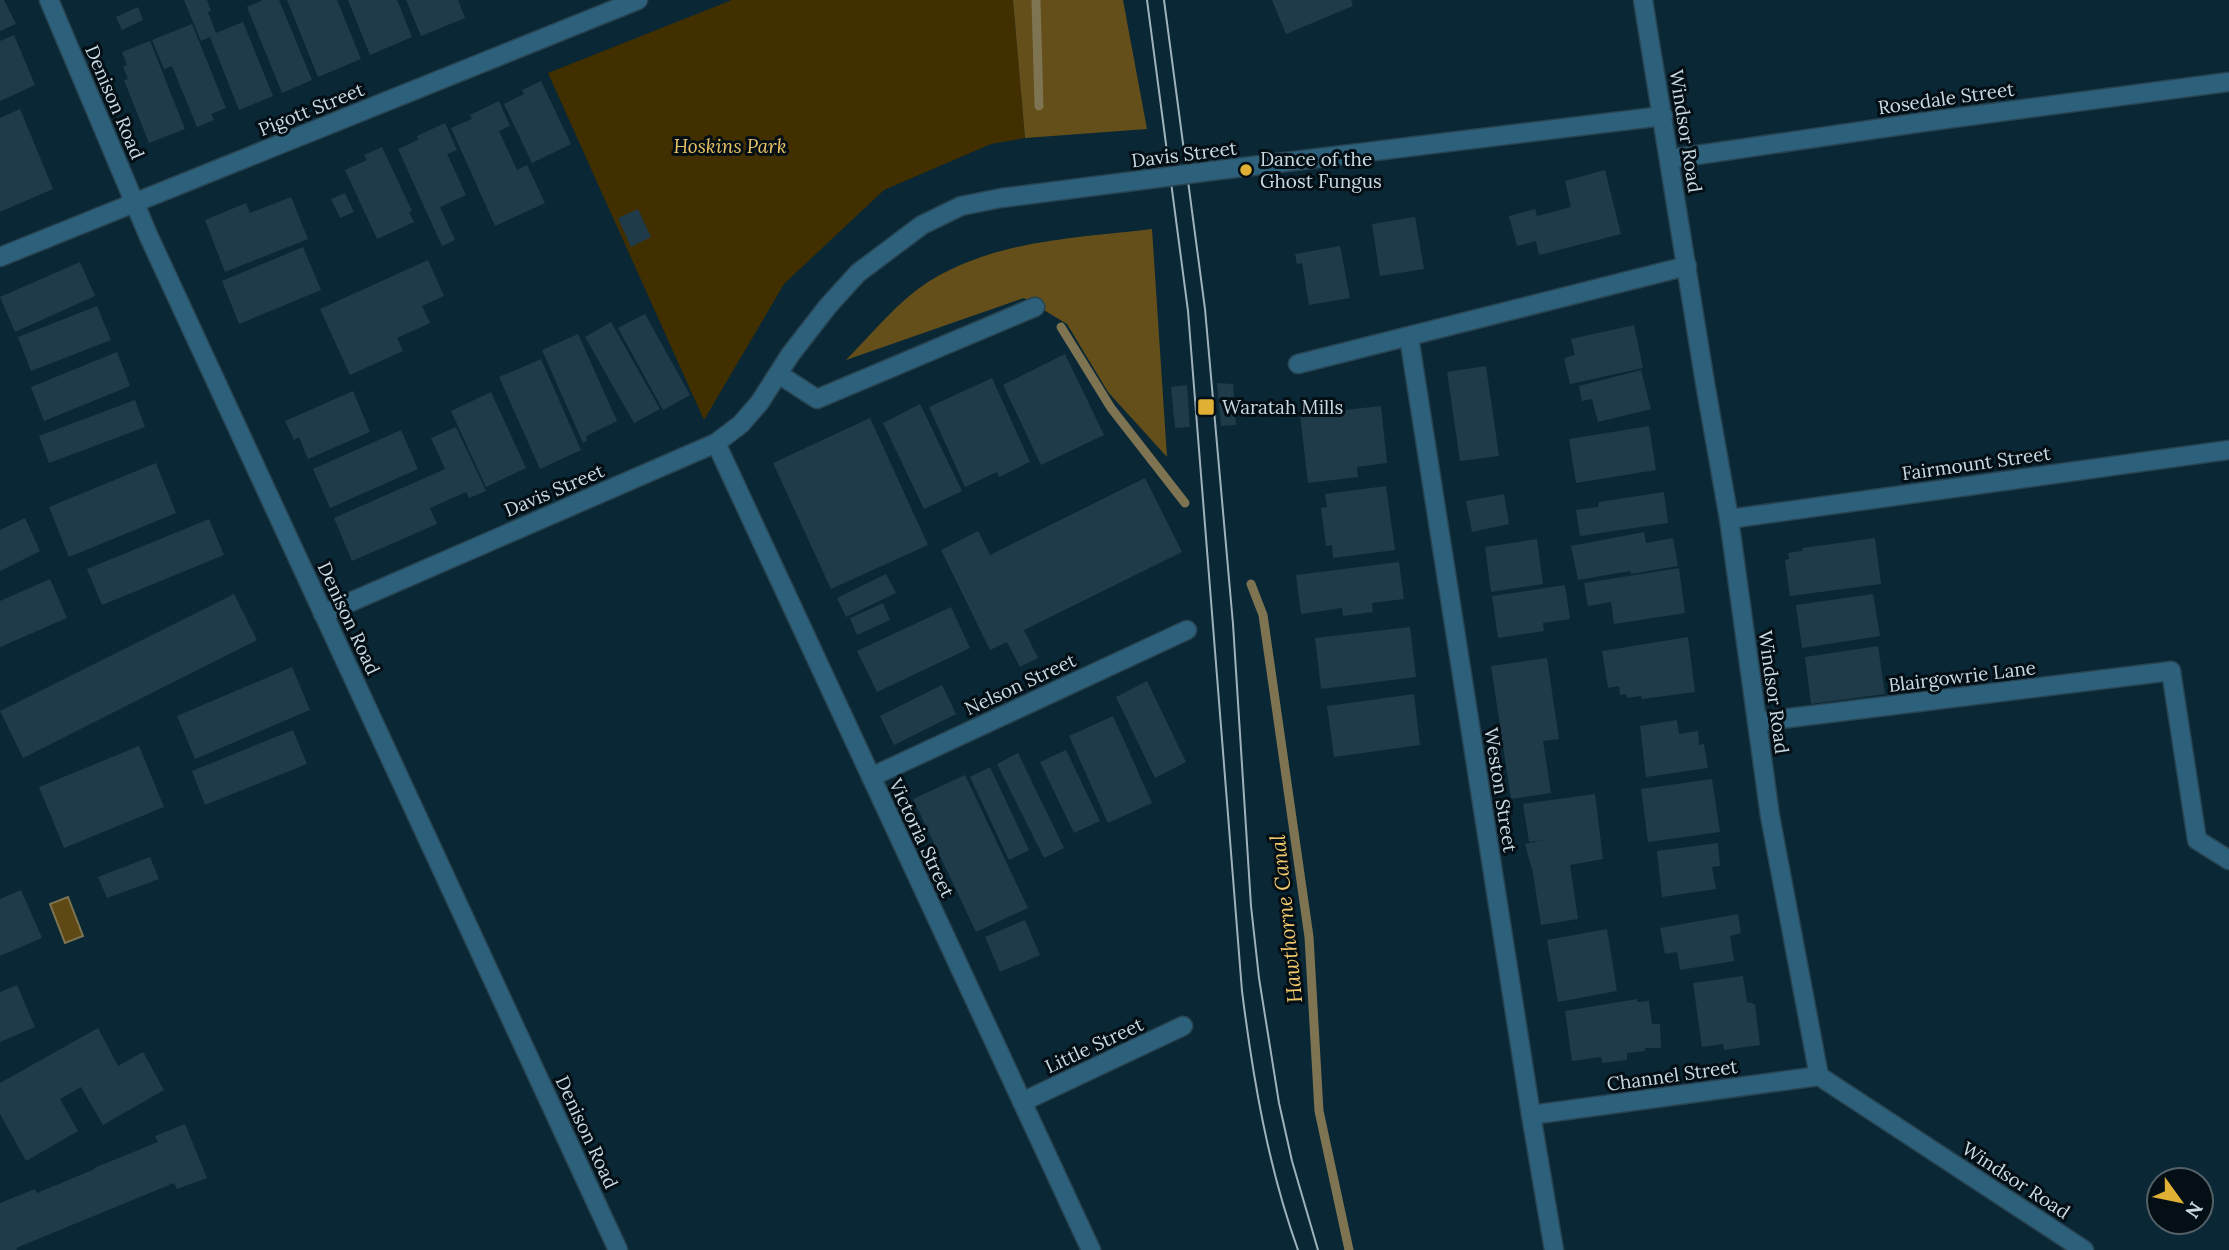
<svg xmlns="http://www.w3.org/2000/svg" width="2229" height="1250" viewBox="0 0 2229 1250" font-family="Lora,serif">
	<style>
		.green { fill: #412f00 }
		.forest { fill: #644f1b }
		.water { fill: #5e4914; stroke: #7e7452; stroke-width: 2 }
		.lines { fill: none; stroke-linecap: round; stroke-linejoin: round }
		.stream { stroke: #7e7452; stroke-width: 9 }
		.building { fill: #1f3b4a }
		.service-casing { stroke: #284351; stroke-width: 21 }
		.minor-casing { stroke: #284351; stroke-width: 21 }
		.service { stroke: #2d607a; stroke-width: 18 }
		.minor { stroke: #2d607a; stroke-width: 18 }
		.tram { stroke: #9fb2bc; stroke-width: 2 }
		.minor-bridge-casing { stroke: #284351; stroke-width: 21; stroke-linecap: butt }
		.minor-bridge { stroke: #2d607a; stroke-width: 18 }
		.poi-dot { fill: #dfb034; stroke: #040f15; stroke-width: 2.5 }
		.labels { text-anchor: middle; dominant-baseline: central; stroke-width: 6; stroke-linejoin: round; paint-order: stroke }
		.street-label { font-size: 19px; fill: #c9d9e2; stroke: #040f15 }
		.park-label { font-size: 19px; font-style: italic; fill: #ebc364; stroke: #040f15 }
		.poi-label { font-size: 19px; fill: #c9d9e2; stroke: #040f15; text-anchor: start }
		.water-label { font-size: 21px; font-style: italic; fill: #f3ca6c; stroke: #040f15 }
	</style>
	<rect width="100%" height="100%" fill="#092735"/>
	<!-- green -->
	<polygon class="green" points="732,0 1013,0 1025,138 991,144 884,190 784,284 704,420 548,73"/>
	<!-- forest -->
	<g class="forest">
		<polygon points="1013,0 1123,0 1147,129 1025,138"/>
		<path d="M 1152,229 L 1167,457 L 1108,392 L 1067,324 L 1024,298 L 846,360 C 872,334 897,302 928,282 C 995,240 1076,238 1152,229 Z"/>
	</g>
	<!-- water -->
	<polygon class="water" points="68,897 83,936 65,943 50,904"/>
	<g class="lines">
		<!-- stream -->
		<g class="stream">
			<polyline points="1036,0 1039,106"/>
			<polyline points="1061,327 1111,408 1185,503"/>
			<polyline points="1251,584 1263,615 1309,937 1319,1111 1349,1250"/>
		</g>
	</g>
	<!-- building -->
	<g class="building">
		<polygon points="0,0 4,0 16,24 0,31"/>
		<polygon points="184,0 207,0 211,11 208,12 216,33 243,22 273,96 239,110 210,37 201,41"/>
		<polygon points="263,0 279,0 312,80 282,93 247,7"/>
		<polygon points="287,0 337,0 361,59 318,77"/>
		<polygon points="348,0 397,0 412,37 370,55"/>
		<polygon points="406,0 458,0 465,18 421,36"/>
		<polygon points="1272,0 1351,0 1353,6 1286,34"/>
		<polygon points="138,7 143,20 122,30 116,17"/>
		<polygon points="192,24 226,108 211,114 214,120 197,127 172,66 164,69 152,40"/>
		<polygon points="14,35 35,85 0,101 0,41"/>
		<polygon points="150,41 185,129 149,143 124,80 128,79 123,67 127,65 122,52"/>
		<polygon points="541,81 571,144 532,163 504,104 524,94 522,90"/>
		<polygon points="499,101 510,126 499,131 517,170 527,165 545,203 495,226 451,128 472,119 470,115"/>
		<polygon points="20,109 53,189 0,212 0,118"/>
		<polygon points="445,123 457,150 447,154 466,195 440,207 455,240 442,246 398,149 418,140 417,136"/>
		<polygon points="382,147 412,211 409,212 414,222 377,239 345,170 367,160 364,155"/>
		<polygon points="1605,170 1621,234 1539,255 1536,241 1517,246 1509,216 1535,209 1537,216 1571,207 1565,181"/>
		<polygon points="345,193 354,212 340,218 331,199"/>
		<polygon points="291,197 308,239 225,272 205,220 246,203 250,213"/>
		<polygon points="638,209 651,237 631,247 618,218"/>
		<polygon points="1415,217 1424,269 1380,276 1372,224"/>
		<polygon points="1340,246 1350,298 1309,305 1302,263 1297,264 1295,254"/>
		<polygon points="303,247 321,290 239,324 222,281"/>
		<polygon points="428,260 444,296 422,306 430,323 397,338 403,351 350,375 320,309"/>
		<polygon points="80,262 95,296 15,332 0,297"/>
		<polygon points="97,306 111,340 31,371 18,337"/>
		<polygon points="645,314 690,395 663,410 618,328"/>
		<polygon points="611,322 660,409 634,423 585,337"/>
		<polygon points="1634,325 1643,368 1570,384 1564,358 1575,355 1571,339"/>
		<polygon points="578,334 617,421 586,436 587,441 583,443 542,350"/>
		<polygon points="117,352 130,386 44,421 31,387"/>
		<polygon points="1065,354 1104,435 1041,465 1003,385"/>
		<polygon points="541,359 581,450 540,469 499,377"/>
		<polygon points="1486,366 1499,456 1460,461 1447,372"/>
		<polygon points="1641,370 1651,409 1598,422 1592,399 1582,401 1579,386"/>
		<polygon points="992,378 1030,462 999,477 997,472 965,487 929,407"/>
		<polygon points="1217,383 1233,384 1236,425 1221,426"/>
		<polygon points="1187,385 1190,427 1175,428 1171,387"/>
		<polygon points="353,391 370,432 308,459 299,437 294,440 285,421"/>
		<polygon points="491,392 526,468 486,487 451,411"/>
		<polygon points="135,400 145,427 49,463 39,436"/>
		<polygon points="920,404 962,491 924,509 883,423"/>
		<polygon points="1381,406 1387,463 1357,467 1358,477 1308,483 1300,415"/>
		<polygon points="870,418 928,545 831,589 773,463"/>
		<polygon points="1649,426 1656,470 1576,483 1569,439"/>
		<polygon points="456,427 486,491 469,498 466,492 430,508 437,524 352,561 334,518 445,469 431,438"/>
		<polygon points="401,430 418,469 330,508 313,469"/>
		<polygon points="156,463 176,513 69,557 49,507"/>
		<polygon points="1145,478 1182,552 1024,630 1038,658 1020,667 1007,642 990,650 941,550 978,531 990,555"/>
		<polygon points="1386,486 1395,550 1333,558 1332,545 1326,546 1321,508 1327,507 1325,494"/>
		<polygon points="1664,492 1668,523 1580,536 1576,510 1598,507 1599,502"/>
		<polygon points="1504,494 1509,524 1472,532 1466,501"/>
		<polygon points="25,518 40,551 0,571 0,530"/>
		<polygon points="209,519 224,555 102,605 87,569"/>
		<polygon points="1644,532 1646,543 1673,538 1678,566 1631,574 1630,571 1578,580 1571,546"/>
		<polygon points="1875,538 1881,584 1790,596 1785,560 1789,559 1788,553 1802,551 1803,548"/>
		<polygon points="1537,539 1543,584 1491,592 1485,547"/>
		<polygon points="1399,562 1404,599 1372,603 1373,612 1343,616 1342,608 1301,614 1296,575"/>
		<polygon points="1679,568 1685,613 1614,624 1611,602 1588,606 1584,583"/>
		<polygon points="886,574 896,593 846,617 837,598"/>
		<polygon points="50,579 67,618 0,647 0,601"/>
		<polygon points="1565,585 1570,619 1543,623 1544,631 1498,638 1492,596"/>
		<polygon points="234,594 257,640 23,758 0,711"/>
		<polygon points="1873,594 1880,636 1802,648 1796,605"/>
		<polygon points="883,603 890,620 857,635 850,618"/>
		<polygon points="951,607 970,648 877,692 857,651"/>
		<polygon points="1410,627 1416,677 1321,689 1315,638"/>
		<polygon points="1688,637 1695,692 1642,699 1641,696 1627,698 1626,694 1620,695 1619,686 1608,688 1602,651"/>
		<polygon points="1878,646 1885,694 1811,704 1805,657"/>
		<polygon points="1547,658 1559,739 1543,741 1551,793 1511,799 1491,666"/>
		<polygon points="292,667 310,710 195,759 177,716"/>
		<polygon points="1147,681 1186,762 1155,778 1116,697"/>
		<polygon points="942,685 956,714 894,745 880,716"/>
		<polygon points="1414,694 1420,745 1334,757 1327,706"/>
		<polygon points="1113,716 1152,803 1108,823 1069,736"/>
		<polygon points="1677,720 1679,734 1698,731 1699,745 1704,744 1708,768 1646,777 1640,726"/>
		<polygon points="293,730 307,764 205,805 192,771"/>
		<polygon points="139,746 164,807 64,848 39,787"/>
		<polygon points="1066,750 1100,821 1074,833 1040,762"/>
		<polygon points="1018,753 1064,848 1044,858 997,764"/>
		<polygon points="990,767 1029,850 1009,860 970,777"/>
		<polygon points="965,775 1028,908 976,932 913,799"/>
		<polygon points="1712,779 1720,832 1648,842 1641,789"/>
		<polygon points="1595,794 1603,859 1570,865 1578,919 1541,925 1533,873 1525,844 1544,840 1529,842 1523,804"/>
		<polygon points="1718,843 1720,866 1712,867 1716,889 1662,897 1657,851"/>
		<polygon points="150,857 159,879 107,898 98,877"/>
		<polygon points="21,890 42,938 0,956 0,899"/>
		<polygon points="1738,914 1741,933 1730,936 1734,961 1680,970 1677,952 1665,954 1660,928"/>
		<polygon points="1025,920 1040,955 1000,972 985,937"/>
		<polygon points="1607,929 1617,991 1558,1002 1547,940"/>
		<polygon points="1743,976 1747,1002 1755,1004 1760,1045 1724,1050 1723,1044 1702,1047 1693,983"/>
		<polygon points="17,985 35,1027 0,1042 0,992"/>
		<polygon points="1637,999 1637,1002 1649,1001 1652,1024 1660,1024 1661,1048 1645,1048 1645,1051 1627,1053 1627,1060 1602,1063 1601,1057 1572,1061 1565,1011"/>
		<polygon points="98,1028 118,1066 143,1052 164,1090 103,1125 81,1087 60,1099 78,1131 26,1161 0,1114 0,1083"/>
		<polygon points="185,1124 207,1178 177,1189 174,1183 16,1248 17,1250 0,1250 0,1203 35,1189 37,1193 95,1169 94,1168 158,1142 155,1136"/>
	</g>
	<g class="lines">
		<defs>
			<polyline id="service" points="1757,722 2171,671"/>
			<g id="minor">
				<polyline points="49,0 149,237 618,1250"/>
				<polyline points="1643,0 1705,383 1729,519 1770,816 1819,1076 2084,1250"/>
				<polyline points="1670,159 1931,121 2229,82"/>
				<polyline points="1211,171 1663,116"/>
				<polyline points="0,257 638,0"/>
				<polyline points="1409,337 1531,1115 1554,1250"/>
				<polyline points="1298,364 1687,266"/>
				<polyline points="780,375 817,399 1035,307"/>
				<polyline points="716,443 1091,1250"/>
				<polyline points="1729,519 2229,450"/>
				<polyline points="323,614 716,443 741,424 760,402 790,355 828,306 858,273 922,225 961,206 1001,198 1158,178"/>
				<polyline points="2171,671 2197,840 2229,860"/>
				<polyline points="871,777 1187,630"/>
				<polyline points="1022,1102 1183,1026"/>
				<polyline points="1531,1115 1819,1076"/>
			</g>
		</defs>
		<!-- service casing -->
		<use href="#service" class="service-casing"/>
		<!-- minor casing -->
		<use href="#minor" class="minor-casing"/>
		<!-- service -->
		<use href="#service" class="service"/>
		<!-- minor -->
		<use href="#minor" class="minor"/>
		<!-- tram -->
		<g class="tram">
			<path d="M 1147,0 L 1188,311 L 1242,991 C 1253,1078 1268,1167 1298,1250"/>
			<polyline points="1164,0 1205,309 1233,624 1251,906 1259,978 1279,1103 1292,1161 1318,1250"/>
		</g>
		<defs>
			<polyline id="minor-bridge" points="1158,178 1211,171"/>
		</defs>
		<!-- minor-bridge casing -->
		<use href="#minor-bridge" class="minor-bridge-casing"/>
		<!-- minor-bridge -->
		<use href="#minor-bridge" class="minor-bridge"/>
	</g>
	<!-- markers -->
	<g class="poi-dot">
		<circle cx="1246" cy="170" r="7"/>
		<rect x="1197" y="398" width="18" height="18" rx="3.5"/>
	</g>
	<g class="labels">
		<!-- street labels -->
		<g class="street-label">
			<text transform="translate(1946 98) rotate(-8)">Rosedale Street</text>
			<text transform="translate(115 102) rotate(67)">Denison Road</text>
			<text transform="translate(311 109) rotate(-22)">Pigott Street</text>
			<text transform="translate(1686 131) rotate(81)">Windsor Road</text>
			<text transform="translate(1184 154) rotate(-7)">Davis Street</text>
			<text transform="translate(1976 463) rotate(-8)">Fairmount Street</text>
			<text transform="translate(554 490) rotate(-23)">Davis Street</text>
			<text transform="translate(349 618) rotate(65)">Denison Road</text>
			<text transform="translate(1962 676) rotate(-7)">Blairgowrie Lane</text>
			<text transform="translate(1020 684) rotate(-25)">Nelson Street</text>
			<text transform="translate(1774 692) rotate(82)">Windsor Road</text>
			<text transform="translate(1501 790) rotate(81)">Weston Street</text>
			<text transform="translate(922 838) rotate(65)">Victoria Street</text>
			<text transform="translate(1094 1045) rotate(-25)">Little Street</text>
			<text transform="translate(1672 1075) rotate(-8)">Channel Street</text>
			<text transform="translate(587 1132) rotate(65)">Denison Road</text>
			<text transform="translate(2016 1180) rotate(33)">Windsor Road</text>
		</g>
		<!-- park labels -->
		<g class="park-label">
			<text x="730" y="146">Hoskins Park</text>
		</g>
		<!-- poi labels -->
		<g class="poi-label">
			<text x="1260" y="159">Dance of the<tspan x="1260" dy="22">Ghost Fungus</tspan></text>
			<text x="1222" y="407">Waratah Mills</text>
		</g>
		<!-- water labels -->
		<g class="water-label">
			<text transform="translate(1286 919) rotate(-96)">Hawthorne Canal</text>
		</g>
	</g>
	<!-- north arrow -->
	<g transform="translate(2180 1201) rotate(123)"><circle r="33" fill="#040f15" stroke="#536067" stroke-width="2"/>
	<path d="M0-5L12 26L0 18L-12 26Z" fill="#dfb034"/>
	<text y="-10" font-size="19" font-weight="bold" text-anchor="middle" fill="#c9d9e2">N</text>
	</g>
</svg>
